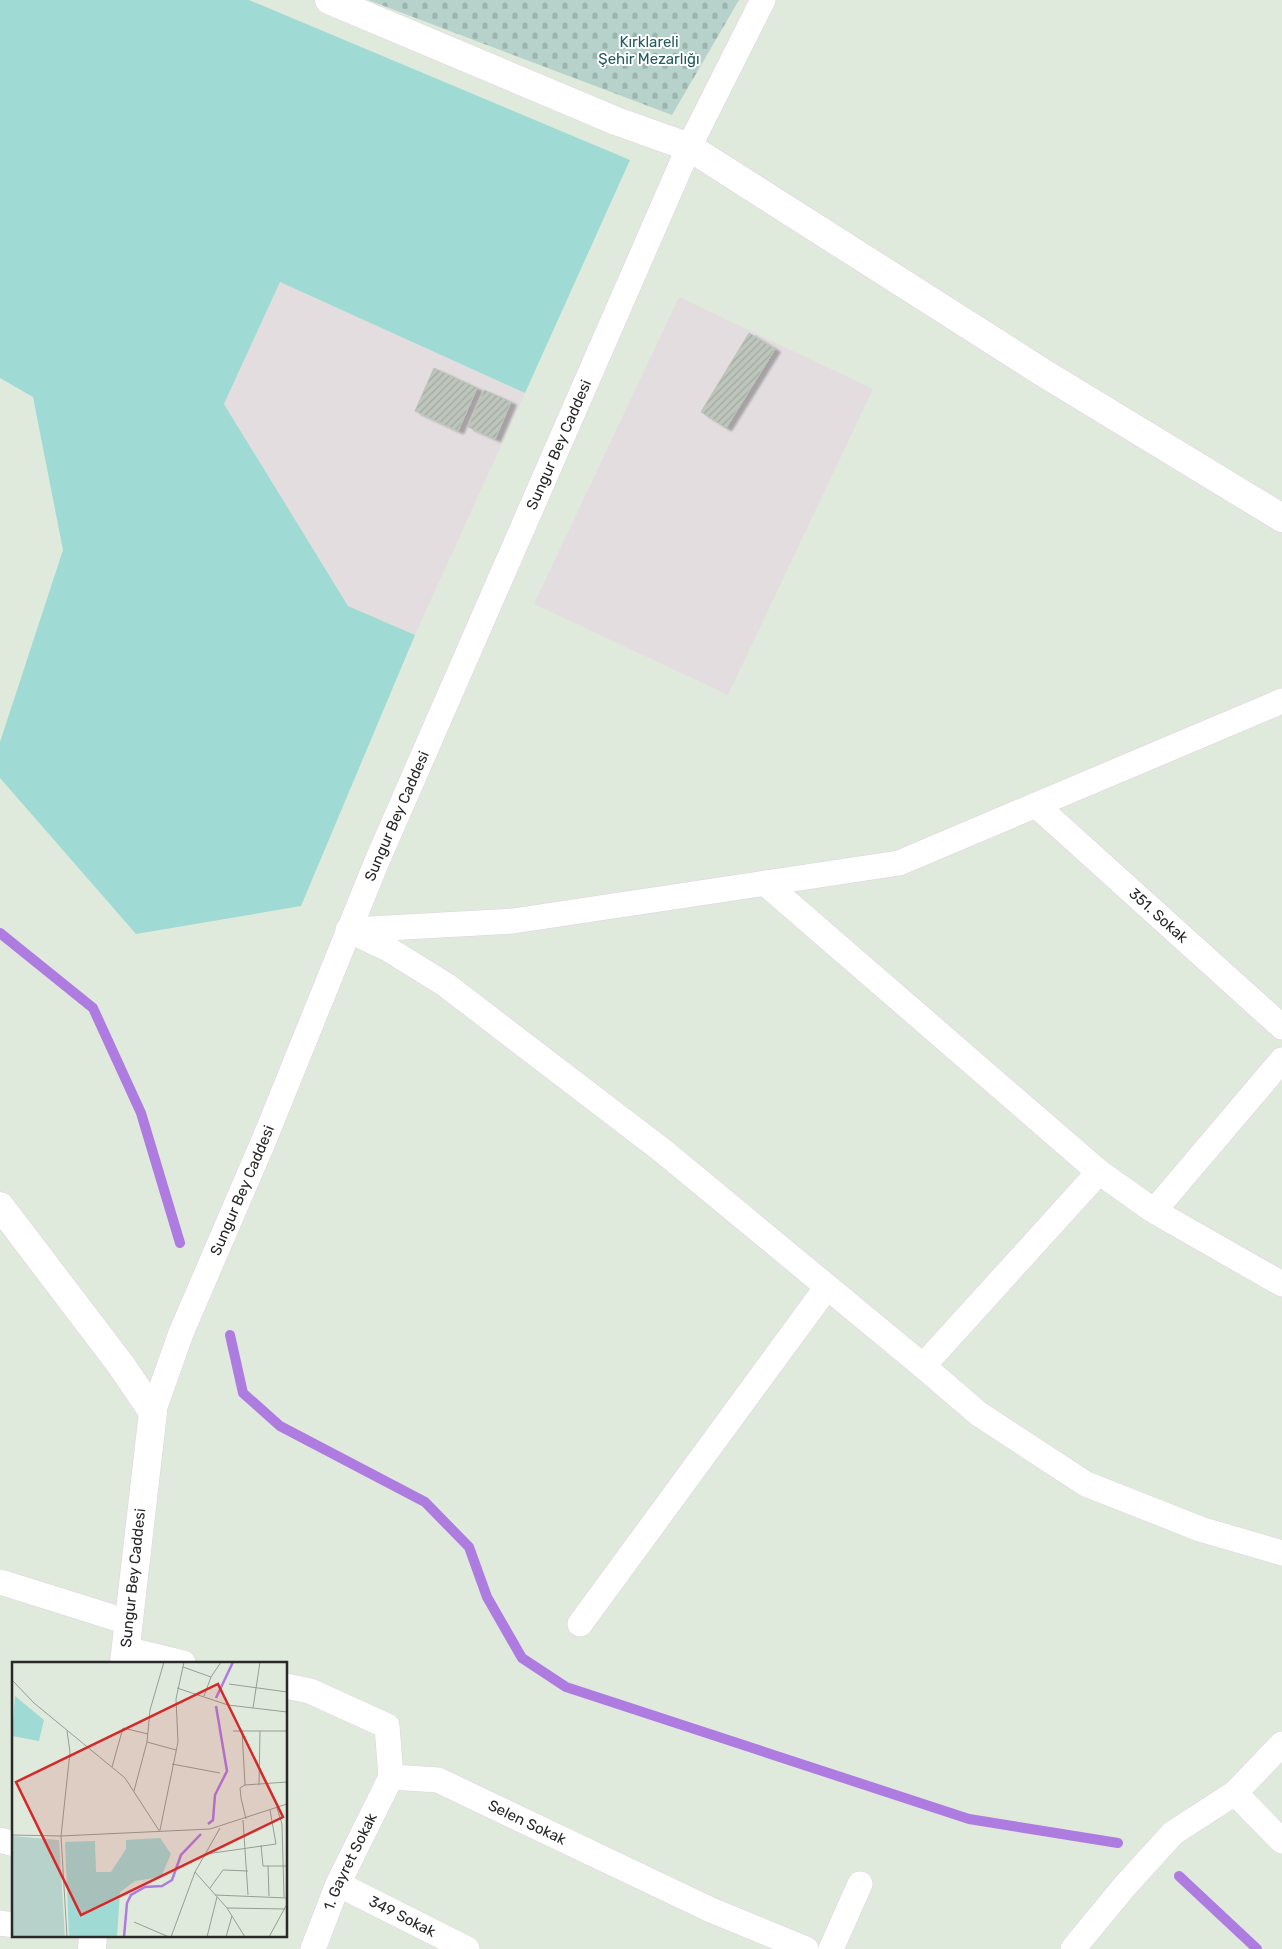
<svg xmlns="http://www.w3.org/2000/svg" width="1282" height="1949" viewBox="0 0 1282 1949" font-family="Rubik,sans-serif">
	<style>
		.industrial { fill: #e3dde0 }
		.grass { fill: #9fdbd4 }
		.cemetery { fill: url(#cemetery-stones) }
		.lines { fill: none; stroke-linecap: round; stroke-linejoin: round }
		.stream { stroke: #ae7be1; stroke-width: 10 }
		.building { fill: url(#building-hatch); stroke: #b8c5b7; filter: url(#shadow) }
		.street-casing { stroke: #e0d2e0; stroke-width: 26 }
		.secondary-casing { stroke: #e0d2e0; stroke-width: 29 }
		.street { stroke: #fff; stroke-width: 25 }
		.secondary { stroke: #fff; stroke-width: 28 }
		.labels { text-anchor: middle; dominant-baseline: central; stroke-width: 4; stroke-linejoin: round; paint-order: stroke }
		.park-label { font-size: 15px; fill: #225c5e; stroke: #fff }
		.street-label { font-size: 15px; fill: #292929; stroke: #fff }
		.inset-river { fill: none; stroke: #ae7be1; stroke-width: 2.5 }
		.inset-road { fill: none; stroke: #969d95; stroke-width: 1 }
		.view { fill: #d62828; fill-opacity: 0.15; stroke: #d62828; stroke-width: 2.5 }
		.inset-edge { fill: none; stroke: #292929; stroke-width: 2.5 }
	</style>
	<defs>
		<pattern id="cemetery-stones" width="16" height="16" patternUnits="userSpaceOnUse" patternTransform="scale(1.25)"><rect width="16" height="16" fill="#b6d2cb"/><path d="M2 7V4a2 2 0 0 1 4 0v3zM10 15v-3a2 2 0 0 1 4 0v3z" fill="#9cb4ae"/></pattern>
		<pattern id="building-hatch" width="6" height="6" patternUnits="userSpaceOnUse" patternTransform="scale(1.25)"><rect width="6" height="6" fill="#bdc5bc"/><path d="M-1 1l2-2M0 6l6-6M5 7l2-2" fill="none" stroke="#a2a9a2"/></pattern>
		<filter id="shadow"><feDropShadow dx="5.5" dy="3" stdDeviation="1" flood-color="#0004"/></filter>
	</defs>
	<rect width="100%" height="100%" fill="#dfeadd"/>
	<!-- industrial -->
	<g class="industrial">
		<polygon points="280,282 525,393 415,635 348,606 224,404"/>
		<polygon points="679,297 873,389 728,695 534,604"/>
	</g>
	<!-- grass -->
	<polygon class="grass" points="0,0 249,0 630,160 525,393 280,282 224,404 348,606 415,635 301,906 136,934 0,778 0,742 63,550 33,397 0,378"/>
	<!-- cemetery -->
	<polygon class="cemetery" points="368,0 739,0 672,115"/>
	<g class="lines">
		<!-- stream -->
		<g class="stream">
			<polyline points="0,933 93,1008 141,1113 180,1243"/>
			<polyline points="230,1335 243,1393 280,1426 425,1502 469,1547 487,1597 522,1658 566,1687 969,1819 1118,1843"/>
			<polyline points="1179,1876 1257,1949"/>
		</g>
	</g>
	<!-- building -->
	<g class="building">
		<polygon points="749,333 775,349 726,428 701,412"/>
		<polygon points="434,368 477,388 458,431 415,411"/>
		<polygon points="484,390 511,402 495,439 468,427"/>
	</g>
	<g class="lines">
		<defs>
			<g id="street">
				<path id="s1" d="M 1036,805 L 1282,1027"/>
				<polyline points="765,883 1099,1172 1154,1211 1282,1284"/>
				<polyline points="348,930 388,949 446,985 663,1151 923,1366 979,1414 1086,1484 1200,1529 1282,1553"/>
				<polyline points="351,930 513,921 899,863 1282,701"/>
				<polyline points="1154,1211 1282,1060"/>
				<polyline points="923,1366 1099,1172"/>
				<path id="s2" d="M 153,1412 L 181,1333 L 264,1140 L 377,861 L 689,147 L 763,0"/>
				<polyline points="0,1582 128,1622"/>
				<polyline points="580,1624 827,1287"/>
				<polyline points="125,1649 183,1663"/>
				<path id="s3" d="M 286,1686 L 310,1691 L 387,1726 L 391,1777 L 438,1780 L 711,1910 L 806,1949"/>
				<polyline points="1235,1793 1282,1841"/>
				<polyline points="0,1840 14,1844"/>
				<path id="s4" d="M 338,1884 L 467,1949"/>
				<polyline points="0,1923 14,1925"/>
				<path id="s5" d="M 313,1949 L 338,1884 L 391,1777"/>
				<polyline points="831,1949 860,1884"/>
				<polyline points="1073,1949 1124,1887 1173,1833 1235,1793 1282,1744"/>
			</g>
			<g id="secondary">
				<polyline points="329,0 616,121 689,147 1042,372 1282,518"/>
				<polyline points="0,1206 121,1365 153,1412 124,1663"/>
				<polyline points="92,1949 93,1935"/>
			</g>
		</defs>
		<!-- street casing -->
		<use href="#street" class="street-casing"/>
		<!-- secondary casing -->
		<use href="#secondary" class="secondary-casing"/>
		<!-- street -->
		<use href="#street" class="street"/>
		<!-- secondary -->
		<use href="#secondary" class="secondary"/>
	</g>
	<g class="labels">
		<!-- park labels -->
		<g class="park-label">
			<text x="649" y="42">Kırklareli<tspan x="649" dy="17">Şehir Mezarlığı</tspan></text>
		</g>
		<!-- street labels -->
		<g class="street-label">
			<text stroke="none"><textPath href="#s2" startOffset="1049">Sungur Bey Caddesi</textPath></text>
			<text stroke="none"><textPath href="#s2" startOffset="644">Sungur Bey Caddesi</textPath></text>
			<text stroke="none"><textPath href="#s1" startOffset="165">351. Sokak</textPath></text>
			<text stroke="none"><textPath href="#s2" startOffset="239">Sungur Bey Caddesi</textPath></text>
			<text transform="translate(133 1578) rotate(-84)">Sungur Bey Caddesi</text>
			<text stroke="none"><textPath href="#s3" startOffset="306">Selen Sokak</textPath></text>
			<text stroke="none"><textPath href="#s5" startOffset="95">1. Gayret Sokak</textPath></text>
			<text stroke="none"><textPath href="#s4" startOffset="72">349 Sokak</textPath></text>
		</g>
	</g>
	<!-- overview -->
	<g transform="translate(12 1662)">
		<rect width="275" height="275" fill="#dfeadd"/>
		<path d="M 3,34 L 32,58 L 27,79 L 0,74 ZM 148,176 L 159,192 L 149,215 L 123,219 L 108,230 L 105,275 L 57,275 L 53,180 L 83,179 L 84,210 L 99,210 L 114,187 L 114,178 Z" fill="#9fdbd4"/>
		<path d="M 0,174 L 47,178 L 53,275 L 0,275 Z" fill="#b6d2cb"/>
		<path class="inset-river" d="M 204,36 L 221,0M 196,162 L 201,158 L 203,133 L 215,109 L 204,44M 112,275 L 115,241 L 119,233 L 133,225 L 150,224 L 160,218 L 169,193 L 189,172"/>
		<path class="inset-road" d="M 171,5 L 199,15 L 209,0M 0,18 L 22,41 L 113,116 L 148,170M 217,22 L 275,30M 165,26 L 216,43 L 275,50M 192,34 L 199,15M 241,46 L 248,0M 230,68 L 233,123 L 228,126 L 229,136 L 234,157M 55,69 L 58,90 L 49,174 L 55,275M 221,69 L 275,69M 135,80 L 164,88M 160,102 L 208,111M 100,105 L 111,66 L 136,72M 233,123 L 275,120M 247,123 L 248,69M 122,129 L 135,80 L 138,48 L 152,0M 265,146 L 270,162 L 272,235M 231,158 L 236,233M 148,168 L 166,80 L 164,37 L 172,0M 0,173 L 49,174 L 198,167 L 275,142M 249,183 L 251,204 L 275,204M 194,192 L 264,182 L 258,148M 256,204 L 257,234M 183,210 L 215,246 L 233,275M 198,226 L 211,208 L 236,209M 203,233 L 275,236M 215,246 L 273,247M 122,260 L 157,275M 159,275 L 183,210 L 208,166M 195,275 L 205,235M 214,275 L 220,254M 257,275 L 275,242"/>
		<path class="view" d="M 206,22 L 271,155 L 69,253 L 4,120 Z"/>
		<rect width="275" height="275" class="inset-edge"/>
	</g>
</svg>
